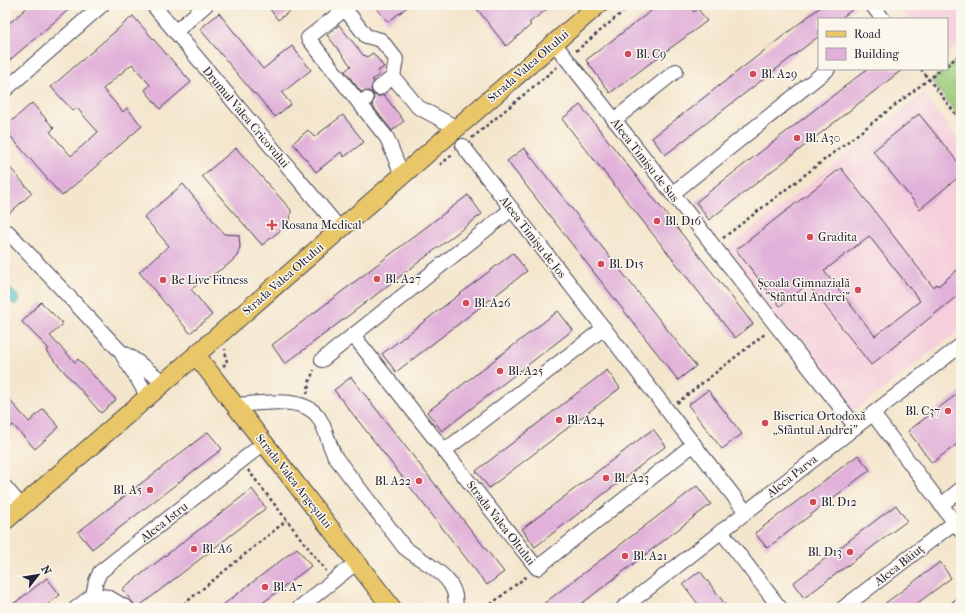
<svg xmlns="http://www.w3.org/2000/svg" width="966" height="613" viewBox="0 0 966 613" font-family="'IM FELL French Canon',serif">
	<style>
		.built { fill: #f5cfdb }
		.green { fill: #9aca79; stroke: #5e765a }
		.water { fill: #53c1c8; stroke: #3a7282 }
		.building { fill: #e1b1d9; fill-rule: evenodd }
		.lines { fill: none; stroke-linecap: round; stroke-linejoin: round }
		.minor-casing { stroke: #423f51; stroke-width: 16 }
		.major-casing { stroke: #423f51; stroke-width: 20 }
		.path { stroke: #423f51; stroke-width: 2.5; stroke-dasharray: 3 3; stroke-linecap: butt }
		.minor { stroke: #fff; stroke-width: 14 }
		.major { stroke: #e9c769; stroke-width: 18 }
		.poi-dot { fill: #d1495b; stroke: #fbf7ec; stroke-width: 1.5 }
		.labels { text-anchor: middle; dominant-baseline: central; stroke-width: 3; stroke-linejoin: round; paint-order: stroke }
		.poi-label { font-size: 12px; fill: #22223b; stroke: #fbf7ec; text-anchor: start }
		.street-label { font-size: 12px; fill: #22223b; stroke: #fbf7ec }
	</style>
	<rect width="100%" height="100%" fill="#fbf7ec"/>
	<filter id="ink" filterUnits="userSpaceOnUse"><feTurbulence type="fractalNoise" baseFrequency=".025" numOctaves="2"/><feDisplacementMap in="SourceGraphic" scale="8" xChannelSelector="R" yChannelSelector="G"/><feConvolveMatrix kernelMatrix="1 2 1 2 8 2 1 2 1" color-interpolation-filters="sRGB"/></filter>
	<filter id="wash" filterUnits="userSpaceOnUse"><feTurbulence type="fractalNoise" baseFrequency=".012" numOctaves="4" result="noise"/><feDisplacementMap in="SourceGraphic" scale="16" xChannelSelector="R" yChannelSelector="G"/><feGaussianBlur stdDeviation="0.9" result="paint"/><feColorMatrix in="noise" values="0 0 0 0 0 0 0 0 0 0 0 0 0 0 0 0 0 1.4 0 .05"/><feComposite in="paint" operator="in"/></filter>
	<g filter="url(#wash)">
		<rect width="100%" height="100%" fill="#f4e6cd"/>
		<!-- built -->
		<g class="built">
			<polygon points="897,5 961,5 961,43 947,54 947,19 908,19"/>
			<polygon points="923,94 961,143 961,329 861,406 855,409 850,408 845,406 724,251"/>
		</g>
		<!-- green -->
		<polygon class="green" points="961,56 961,119 931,80 945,69 947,69 947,67"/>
		<!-- water -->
		<polygon class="water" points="7,285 19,297 20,301 17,304 13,304 5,296 5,287"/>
		<g id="blocks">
			<!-- building -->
			<g class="building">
				<polygon points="30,5 74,5 5,64 5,27"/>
				<polygon points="267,5 298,5 278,20"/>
				<polygon points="374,5 410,5 388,22"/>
				<polygon points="474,5 552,5 529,23 531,25 506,46"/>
				<polygon points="659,5 689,5 694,12 698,9 707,21 610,93 586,60"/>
				<polygon points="823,5 858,5 840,19 819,19 819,36 665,155 652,138"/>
				<polygon points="219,13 263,69 292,46 311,70 282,93 291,104 275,117 255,93 254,94 200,29"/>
				<polygon points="133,16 191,82 160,109 145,90 150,85 132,64 103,89 123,112 127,108 142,126 62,196 5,130 5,127 32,103 54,128 50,132 71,156 98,132 77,108 73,111 51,87"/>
				<polygon points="339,25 364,56 365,55 367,57 373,53 384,67 378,71 380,74 372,80 374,81 371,89 372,93 376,96 380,96 384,95 404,121 392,131 372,105 374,98 373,94 369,91 361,92 345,71 351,66 327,35"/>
				<polygon points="867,69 903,69 709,220 696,202"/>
				<polygon points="580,105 753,324 735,338 562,119"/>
				<polygon points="919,114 961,166 961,175 920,209 873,151"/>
				<polygon points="343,115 364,142 344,157 341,152 316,172 293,143 308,130 314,137"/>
				<polygon points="236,148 291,210 290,221 286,226 262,245 202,176"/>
				<polygon points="524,148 696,366 678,380 507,161"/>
				<polygon points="5,162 32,193 5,217"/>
				<path d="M 841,168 L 933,287 L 937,284 L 938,286 L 961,267 L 961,293 L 871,365 L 808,284 L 780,306 L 736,250 ZM 869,236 L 920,301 L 875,336 L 824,271 Z"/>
				<polygon points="183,184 224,234 239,235 240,247 237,256 229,264 191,289 212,315 190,333 139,272 169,246 144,217"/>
				<polygon points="468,195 482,214 285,364 272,345"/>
				<polygon points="513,253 527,271 396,372 382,354"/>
				<polygon points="41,302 63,324 50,336 75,362 78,359 116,400 101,413 46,351 49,349 22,322"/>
				<polygon points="558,311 573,330 442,431 427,412"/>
				<polygon points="607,370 620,388 489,488 476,471"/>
				<polygon points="351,377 504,572 487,585 334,390"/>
				<polygon points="708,390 742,434 722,449 688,405"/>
				<polygon points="961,391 961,441 932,463 908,431"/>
				<polygon points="5,395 29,422 43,409 59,427 35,449 13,425 5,432"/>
				<polygon points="653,429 666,446 535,547 522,529"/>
				<polygon points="208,432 222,449 92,549 78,532"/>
				<polygon points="858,455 870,470 767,548 755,533"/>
				<polygon points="697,486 711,504 576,608 538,608"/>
				<polygon points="252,489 266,508 137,608 122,589"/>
				<polygon points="896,505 907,521 804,598 793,583"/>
				<polygon points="297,548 311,566 256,608 219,608"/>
				<polygon points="940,562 951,578 911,608 879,608"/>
				<polygon points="700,571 728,608 701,608 683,584"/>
				<polygon points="47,578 60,595 43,608 8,608"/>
			</g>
		</g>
	</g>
	<g filter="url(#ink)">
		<use href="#blocks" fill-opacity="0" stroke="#423f51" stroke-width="1"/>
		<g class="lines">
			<defs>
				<g id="minor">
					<polyline points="153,5 340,229"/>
					<polyline points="872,5 883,19"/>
					<polyline points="175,32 206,5"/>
					<polyline points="554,43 856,427"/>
					<polyline points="379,88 393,77 418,107 457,128"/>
					<polyline points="5,90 102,5"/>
					<polyline points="366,99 360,104 387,138 402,175"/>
					<polyline points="360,104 308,38 345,9 366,36 381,40 396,59 393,77"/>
					<polyline points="614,120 676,71"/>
					<polyline points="463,146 746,512"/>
					<polyline points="672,194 828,69"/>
					<path d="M 5,234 L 8,232 L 121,352 C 129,368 141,381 147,397"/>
					<polyline points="353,335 537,568 694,444"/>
					<path d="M 121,352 C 138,359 149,374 165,382"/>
					<polyline points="322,360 512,209"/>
					<path d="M 235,405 C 259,404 304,394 319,418 C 327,430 328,445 336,458 L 404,547 C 422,563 461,576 455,608"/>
					<polyline points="873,414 961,531"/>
					<polyline points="444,451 604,328"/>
					<polyline points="5,487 22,507"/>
					<polyline points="941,505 961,489"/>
					<polyline points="721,531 780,608"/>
					<polyline points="93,595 108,597 127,608"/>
					<polyline points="76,608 93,595 96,581 100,572 264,443"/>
					<polyline points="299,608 357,562"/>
					<polyline points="623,608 961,345"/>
					<polyline points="843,608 955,522"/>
					<polyline points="957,608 961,605"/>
				</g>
				<g id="major">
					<polyline points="196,355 392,608"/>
					<polyline points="5,521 598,5"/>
				</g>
			</defs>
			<!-- minor casing -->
			<use href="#minor" class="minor-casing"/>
			<!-- major casing -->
			<use href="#major" class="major-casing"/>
			<!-- path -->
			<g class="path">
				<polyline points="576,51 631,5"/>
				<polyline points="947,65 961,54"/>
				<polyline points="921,69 961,121"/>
				<polyline points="472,138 557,67"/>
				<polyline points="440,165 453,154"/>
				<polyline points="723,238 942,69"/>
				<polyline points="223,366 227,363 225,349"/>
				<polyline points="307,394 310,380 314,370"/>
				<polyline points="677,403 766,333"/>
				<polyline points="248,470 326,571"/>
				<polyline points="179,608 287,520"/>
				<polyline points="486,608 527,576"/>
			</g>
			<!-- minor -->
			<use href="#minor" class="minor"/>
			<!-- major -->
			<use href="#major" class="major"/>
		</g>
	</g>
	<!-- markers -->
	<g class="poi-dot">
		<circle cx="628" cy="54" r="4"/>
		<circle cx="753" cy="74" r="4"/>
		<circle cx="797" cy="138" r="4"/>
		<circle cx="657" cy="221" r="4"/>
		<path d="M270 219h4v4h4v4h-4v4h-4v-4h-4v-4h4z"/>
		<circle cx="810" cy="237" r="4"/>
		<circle cx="601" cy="264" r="4"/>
		<circle cx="377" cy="279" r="4"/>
		<circle cx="163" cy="280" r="4"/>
		<circle cx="858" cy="290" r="4"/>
		<circle cx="466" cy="303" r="4"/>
		<circle cx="500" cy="371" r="4"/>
		<circle cx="948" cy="411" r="4"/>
		<circle cx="559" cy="420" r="4"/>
		<circle cx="765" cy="423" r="4"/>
		<circle cx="606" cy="478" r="4"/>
		<circle cx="419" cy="481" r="4"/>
		<circle cx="150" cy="490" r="4"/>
		<circle cx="813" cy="502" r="4"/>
		<circle cx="194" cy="549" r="4"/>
		<circle cx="850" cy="552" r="4"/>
		<circle cx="625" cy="556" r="4"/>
		<circle cx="265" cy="587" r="4"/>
	</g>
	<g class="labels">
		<!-- poi labels -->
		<g class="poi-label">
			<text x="636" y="54">Bl. C9</text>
			<text x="761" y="74">Bl. A29</text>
			<text x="805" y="138">Bl. A30</text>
			<text x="665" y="221">Bl. D16</text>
			<text x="281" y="225">Rosana Medical</text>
			<text x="818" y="237">Gradita</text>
			<text x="609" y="264">Bl. D15</text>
			<text x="385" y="279">Bl. A27</text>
			<text x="171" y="280">Be Live Fitness</text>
			<text x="850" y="283" text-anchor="end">Școala Gimnazială<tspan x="850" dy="14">"Sfântul Andrei"</tspan></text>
			<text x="474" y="303">Bl. A26</text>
			<text x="508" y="371">Bl. A25</text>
			<text x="940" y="411" text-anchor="end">Bl. C37</text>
			<text x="773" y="416">Biserica Ortodoxă<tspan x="773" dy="14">„Sfântul Andrei”</tspan></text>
			<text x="567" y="420">Bl. A24</text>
			<text x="614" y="478">Bl. A23</text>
			<text x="411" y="481" text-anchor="end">Bl. A22</text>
			<text x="142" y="490" text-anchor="end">Bl. A5</text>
			<text x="821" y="502">Bl. D12</text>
			<text x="202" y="549">Bl. A6</text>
			<text x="842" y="552" text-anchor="end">Bl. D13</text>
			<text x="633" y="556">Bl. A21</text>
			<text x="273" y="587">Bl. A7</text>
		</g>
		<!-- street labels -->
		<g class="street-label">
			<text transform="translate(528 66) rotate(-41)">Strada Valea Oltului</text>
			<text transform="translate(246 117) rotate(50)">Drumul Valea Cricovului</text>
			<text transform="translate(645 160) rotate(52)">Aleea Timișu de Sus</text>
			<text transform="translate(533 237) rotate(52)">Aleea Timișu de Jos</text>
			<text transform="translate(283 279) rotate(-41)">Strada Valea Oltului</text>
			<text transform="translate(792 476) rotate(-38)">Aleea Parva</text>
			<text transform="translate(294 481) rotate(52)">Strada Valea Argeșului</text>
			<text transform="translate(164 522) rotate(-38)">Aleea Istru</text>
			<text transform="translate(501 523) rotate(52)">Strada Valea Oltului</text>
			<text transform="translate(899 565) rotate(-38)">Aleea Băiuț</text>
		</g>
	</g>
	<!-- margin -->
	<rect width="966" height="613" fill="none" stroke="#fbf7ec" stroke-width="20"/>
	<!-- legend -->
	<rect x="818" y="18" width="130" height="52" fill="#fbf7ec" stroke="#a4a2a5"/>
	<rect x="826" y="31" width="20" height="6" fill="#e9c769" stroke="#a4a2a5"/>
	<text x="854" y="38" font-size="12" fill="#22223b">Road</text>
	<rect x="826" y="48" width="20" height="12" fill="#e1b1d9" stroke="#a4a2a5"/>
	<text x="854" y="58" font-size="12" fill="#22223b">Building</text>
	<!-- north arrow -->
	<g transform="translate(38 575) rotate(59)" stroke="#fbf7ec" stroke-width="3" paint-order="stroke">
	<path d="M0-3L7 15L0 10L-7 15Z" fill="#22223b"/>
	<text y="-6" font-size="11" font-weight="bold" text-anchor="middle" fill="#22223b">N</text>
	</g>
</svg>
